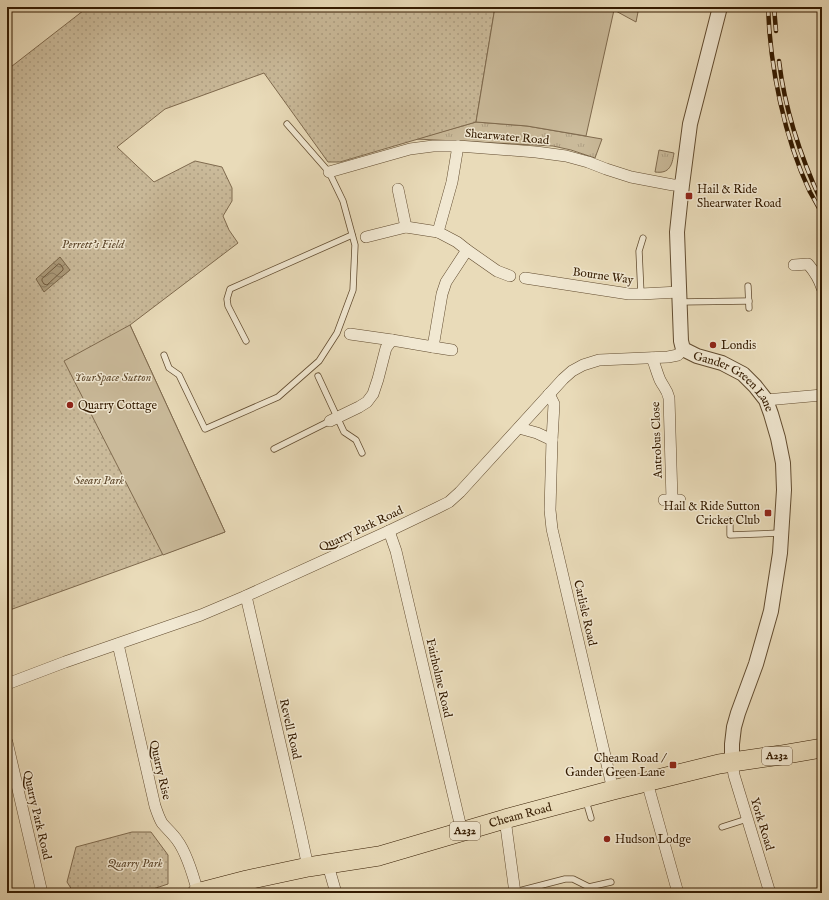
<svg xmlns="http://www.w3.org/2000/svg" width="829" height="900" viewBox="0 0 829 900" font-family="'IM FELL English',serif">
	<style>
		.grass { fill: url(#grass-tufts); stroke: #7f6a4e }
		.park { fill: url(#park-dots); stroke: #7f6a4e }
		.garden { fill: #caba9a; stroke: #7f6a4e }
		.water { fill: url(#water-waves); stroke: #7b674a }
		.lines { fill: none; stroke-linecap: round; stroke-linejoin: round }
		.shore { stroke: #705a3e; stroke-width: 1 }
		.service-casing { stroke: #614b2f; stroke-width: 7 }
		.minor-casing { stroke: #614b2f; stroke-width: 12 }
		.tertiary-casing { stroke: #614b2f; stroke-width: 16 }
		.trunk-casing { stroke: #341b01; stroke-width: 20 }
		.service { stroke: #f1e8d2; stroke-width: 5.5 }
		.minor { stroke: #f1e8d2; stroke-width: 11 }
		.tertiary { stroke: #f1e8d2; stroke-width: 14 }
		.trunk { stroke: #e9dbb9; stroke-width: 19 }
		.rail-casing { stroke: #341b01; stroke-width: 4.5 }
		.rail { stroke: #f1e8d2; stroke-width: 3; stroke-dasharray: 9; stroke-linecap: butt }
		.poi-dot { fill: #8f2418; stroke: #f1e8d2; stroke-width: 1.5 }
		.labels { text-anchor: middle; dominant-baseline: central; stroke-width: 3; stroke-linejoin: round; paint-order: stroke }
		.shield { fill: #f1e8d2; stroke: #6d5840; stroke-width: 1 }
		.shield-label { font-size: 11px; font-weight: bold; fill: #341b01 }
		.street-label { font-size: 12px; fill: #341b01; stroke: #f1e8d2 }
		.poi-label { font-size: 12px; fill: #341b01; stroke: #f1e8d2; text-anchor: start }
		.park-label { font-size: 12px; font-style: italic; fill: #614b2f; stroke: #f1e8d2 }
	</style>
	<defs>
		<pattern id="grass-tufts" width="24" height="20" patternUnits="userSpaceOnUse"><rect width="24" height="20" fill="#caba9a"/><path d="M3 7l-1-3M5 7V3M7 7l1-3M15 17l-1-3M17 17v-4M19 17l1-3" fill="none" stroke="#ae9f83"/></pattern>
		<pattern id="park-dots" width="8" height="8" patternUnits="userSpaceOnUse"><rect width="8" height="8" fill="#caba9a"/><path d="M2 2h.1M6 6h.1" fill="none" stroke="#ae9f83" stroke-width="1.8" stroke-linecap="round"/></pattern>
		<pattern id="water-waves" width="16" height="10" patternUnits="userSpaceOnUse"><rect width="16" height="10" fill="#ab9a7a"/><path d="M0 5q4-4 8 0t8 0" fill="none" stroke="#8c7d62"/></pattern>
	</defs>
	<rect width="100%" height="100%" fill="#e9dbb9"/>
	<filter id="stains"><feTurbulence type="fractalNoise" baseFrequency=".005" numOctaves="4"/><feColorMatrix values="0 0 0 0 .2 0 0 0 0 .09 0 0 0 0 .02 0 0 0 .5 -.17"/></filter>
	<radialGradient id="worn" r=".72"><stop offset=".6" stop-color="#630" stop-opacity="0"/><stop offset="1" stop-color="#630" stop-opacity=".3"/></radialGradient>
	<!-- grass -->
	<g class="grass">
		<polygon points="476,122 527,126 602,139 595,158 571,150 553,146 416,139"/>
		<path d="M 659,150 L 674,153 C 672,165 670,174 655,172 Z"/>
	</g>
	<!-- park -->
	<g class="park">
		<polygon points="88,7 495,7 476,122 340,162 328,162 264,73 165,109 117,147 154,182 195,161 222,167 232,188 232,201 223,216 229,230 238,243 130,325 225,532 7,611 7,70"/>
		<polygon points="132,832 151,832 168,855 168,884 141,893 74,893 67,882 76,847"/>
	</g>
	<!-- garden -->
	<g class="garden">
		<polygon points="495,7 639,7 636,22 614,10 586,136 527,126 476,122"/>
		<polygon points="130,325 225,532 163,555 64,361"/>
	</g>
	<!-- water -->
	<polygon class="water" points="60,257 70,270 44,292 36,279"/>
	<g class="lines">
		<!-- shore -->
		<polygon class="shore" points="59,264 61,265 63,268 63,270 47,285 44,284 42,281 42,279"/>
		<defs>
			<g id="service">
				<polyline points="748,286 749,308"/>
				<polyline points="641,294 639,251 643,238"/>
				<polyline points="679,302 749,301"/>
				<polyline points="246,341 228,306 227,299 230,289 352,235"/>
				<polyline points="164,355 169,368 179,375 205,429 278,397 319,361 337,333 353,290 355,245 343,201 329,172 287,124"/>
				<polyline points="318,376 344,432 356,440 362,453"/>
				<polyline points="274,449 330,421"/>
				<polyline points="730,520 730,535 781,533"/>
				<polyline points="586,801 591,818"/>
				<polyline points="722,827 747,819"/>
				<polyline points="515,892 565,879 573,879 589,887 611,882"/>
			</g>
			<g id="minor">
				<polyline points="329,172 410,149 433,146 458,146 536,152 566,156 588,162 606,169 631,177 673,185 682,185"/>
				<polyline points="398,189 406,227"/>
				<polyline points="366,237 406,227 438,232"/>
				<polyline points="467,250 497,271 510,276"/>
				<path d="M 794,265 L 808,264 C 814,271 819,278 822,288"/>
				<polyline points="525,278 629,294 641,294 679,292"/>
				<polyline points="350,334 392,340"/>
				<polyline points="433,347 452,350"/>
				<path d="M 652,358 C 655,365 657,373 660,380 C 664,388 667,389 669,398 L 672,500"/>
				<polyline points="549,394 554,404 552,440"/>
				<polyline points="766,400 822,395"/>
				<polyline points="330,421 359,407 367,402 373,394 378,379 386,348 392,340 433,347 442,294 446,282 467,250 457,242 438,232 452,182 458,146"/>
				<polyline points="519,428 537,433 552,440 550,510 552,529 613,790"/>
				<polyline points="664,500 680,500"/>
				<polyline points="389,531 396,551 462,832"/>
				<polyline points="246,596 299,825 308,867"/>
				<path d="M 118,644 L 155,806 C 157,812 159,818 162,823 C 167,829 173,834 177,840 C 186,852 194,878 198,893"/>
				<polyline points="7,684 65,662 201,615 246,596 389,531 437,508 449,502 460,492 563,379 572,371 583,365 599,360 668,357 678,355 683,349"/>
				<polyline points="7,742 42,893"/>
				<polyline points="732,762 734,775 770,893"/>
				<polyline points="647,782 678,893"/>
				<polyline points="505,819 515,893"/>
				<polyline points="328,865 336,893"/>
			</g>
			<g id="tertiary">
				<path id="s1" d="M 720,7 L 690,124 L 682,185 L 677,232 L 681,341 L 683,349 L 697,356 L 722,363 L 743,374 L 755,386 L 766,400 L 771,414 L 778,438 L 783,463 L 784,490 L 780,553 L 775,585 L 771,611 L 756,664 L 738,713 L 734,727 L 732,744 L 732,762"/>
			</g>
			<g id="trunk">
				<path id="s2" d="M 197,893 L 247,880 L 308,867 L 379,856 L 505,819 L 613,790 L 719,764 L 781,755 L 822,748"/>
			</g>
		</defs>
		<!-- service casing -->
		<use href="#service" class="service-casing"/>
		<!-- minor casing -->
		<use href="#minor" class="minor-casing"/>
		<!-- tertiary casing -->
		<use href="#tertiary" class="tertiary-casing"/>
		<!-- trunk casing -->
		<use href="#trunk" class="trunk-casing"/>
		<!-- service -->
		<use href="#service" class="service"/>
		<!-- minor -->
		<use href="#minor" class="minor"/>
		<!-- tertiary -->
		<use href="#tertiary" class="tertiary"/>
		<!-- trunk -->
		<use href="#trunk" class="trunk"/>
		<defs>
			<g id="rail">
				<path d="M 768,7 C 770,67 784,137 810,192 C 814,199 818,206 822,214"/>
				<polyline points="774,7 776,31"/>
				<path d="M 779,61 C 785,111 801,158 822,203"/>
			</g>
		</defs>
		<!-- rail casing -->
		<use href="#rail" class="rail-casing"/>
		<!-- rail -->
		<use href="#rail" class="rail"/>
	</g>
	<!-- markers -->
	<g class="poi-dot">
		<rect x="685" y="192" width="8" height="8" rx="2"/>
		<circle cx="713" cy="345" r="4"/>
		<circle cx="70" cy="405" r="4"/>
		<rect x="764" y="509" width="8" height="8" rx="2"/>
		<rect x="669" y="761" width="8" height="8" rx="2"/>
		<circle cx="607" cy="839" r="4"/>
	</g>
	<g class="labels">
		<!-- shield labels -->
		<g class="shield">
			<rect x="762" y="747" width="30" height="18" rx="3"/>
			<rect x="450" y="822" width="30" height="18" rx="3"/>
		</g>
		<g class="shield-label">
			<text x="777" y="756">A232</text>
			<text x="465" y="831">A232</text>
		</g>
		<!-- street labels -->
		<g class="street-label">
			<text transform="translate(507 137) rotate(5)">Shearwater Road</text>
			<text transform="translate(603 276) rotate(8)">Bourne Way</text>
			<text stroke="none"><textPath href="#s1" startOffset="409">Gander Green Lane</textPath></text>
			<text transform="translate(657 440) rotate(-92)">Antrobus Close</text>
			<text transform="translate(361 529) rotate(-25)">Quarry Park Road</text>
			<text transform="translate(585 613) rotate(77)">Carlisle Road</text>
			<text transform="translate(439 678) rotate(77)">Fairholme Road</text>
			<text transform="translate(290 729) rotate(77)">Revell Road</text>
			<text transform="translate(160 770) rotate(77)">Quarry Rise</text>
			<text transform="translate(37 815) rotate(77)">Quarry Park Road</text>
			<text stroke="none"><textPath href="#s2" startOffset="333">Cheam Road</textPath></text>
			<text transform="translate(762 824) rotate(73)">York Road</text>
		</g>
		<!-- poi labels -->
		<g class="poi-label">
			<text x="697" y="189">Hail &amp; Ride<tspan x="697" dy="14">Shearwater Road</tspan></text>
			<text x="721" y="345">Londis</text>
			<text x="78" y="405">Quarry Cottage</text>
			<text x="760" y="506" text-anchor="end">Hail &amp; Ride Sutton<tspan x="760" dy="14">Cricket Club</tspan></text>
			<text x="665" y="758" text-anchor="end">Cheam Road /<tspan x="665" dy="14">Gander Green Lane</tspan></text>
			<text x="615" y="839">Hudson Lodge</text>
		</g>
		<!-- park labels -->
		<g class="park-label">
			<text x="93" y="244">Perrett's Field</text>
			<text x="113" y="377">YourSpace Sutton</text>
			<text x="99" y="480">Seears Park</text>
			<text x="135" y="863">Quarry Park</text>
		</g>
	</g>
	<!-- margin -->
	<rect width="829" height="900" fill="none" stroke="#e9dbb9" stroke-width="24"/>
	<rect x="8" y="8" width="813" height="884" fill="none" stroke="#341b01" stroke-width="2"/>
	<rect x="12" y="12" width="805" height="876" fill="none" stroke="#341b01"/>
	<rect width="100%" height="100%" filter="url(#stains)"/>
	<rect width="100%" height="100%" fill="url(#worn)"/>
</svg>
